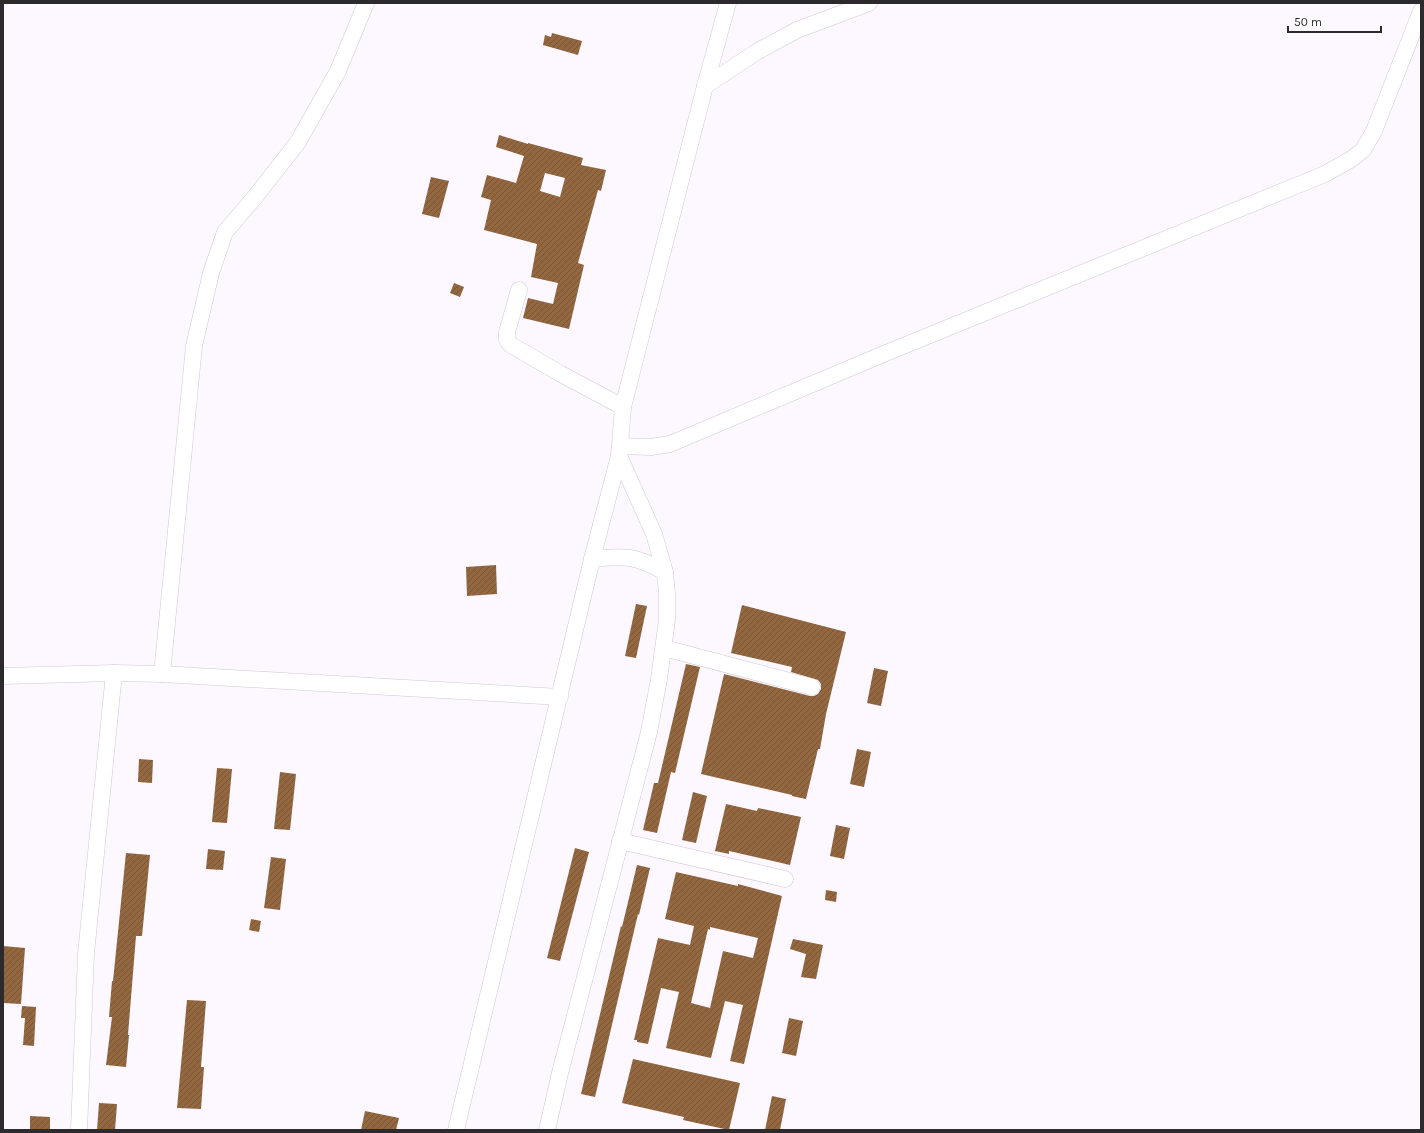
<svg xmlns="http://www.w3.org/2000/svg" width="1424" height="1133" viewBox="0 0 1424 1133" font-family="Karla,sans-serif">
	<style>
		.building { fill: url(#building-hatch); fill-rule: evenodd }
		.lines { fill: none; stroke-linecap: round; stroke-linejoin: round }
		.minor-casing { stroke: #cec9d0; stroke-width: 17 }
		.minor { stroke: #fff; stroke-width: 16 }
	</style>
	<defs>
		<pattern id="building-hatch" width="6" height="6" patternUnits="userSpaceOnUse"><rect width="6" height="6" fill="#93673f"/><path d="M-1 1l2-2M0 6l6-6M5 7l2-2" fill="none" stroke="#785535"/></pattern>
	</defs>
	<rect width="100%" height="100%" fill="#fdf7ff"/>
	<!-- building -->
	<g class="building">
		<polygon points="552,33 582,41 578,55 543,45 545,35 551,37"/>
		<path d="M 499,135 L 528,144 L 528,143 L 583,158 L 581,165 L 606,170 L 601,191 L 598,190 L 578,263 L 584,265 L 569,329 L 523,318 L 528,298 L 553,304 L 558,283 L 531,277 L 537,244 L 484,230 L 491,200 L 481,197 L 487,175 L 516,183 L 524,156 L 496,147 ZM 545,173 L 565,178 L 560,197 L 540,191 Z"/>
		<polygon points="431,177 449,181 439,218 422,214"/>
		<polygon points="454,283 464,287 460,297 450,293"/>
		<polygon points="496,565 497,594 467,596 466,567"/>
		<polygon points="636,604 647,606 636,658 625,656"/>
		<polygon points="742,605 846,632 826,714 820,749 818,749 806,799 792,796 792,795 701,774 724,674 810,696 814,696 818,694 821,689 821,684 818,680 791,672 792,667 731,653"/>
		<polygon points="686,664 700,667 675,773 671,772 657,833 643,830 654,783 658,783"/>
		<polygon points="874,668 888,671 881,706 867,703"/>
		<polygon points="857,749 871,752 864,787 850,784"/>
		<polygon points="139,759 153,760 152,783 138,782"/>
		<polygon points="217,768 232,769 227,823 212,822"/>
		<polygon points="280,772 296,774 290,830 274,829"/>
		<polygon points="693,792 707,796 696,843 682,840"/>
		<polygon points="726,804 757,811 758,808 801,817 790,865 729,851 729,854 715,851"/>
		<polygon points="836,825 850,828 844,859 830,856"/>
		<polygon points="575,848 589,852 560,961 547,958"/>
		<polygon points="208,849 225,851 223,870 206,869"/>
		<polygon points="126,853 150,855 142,936 136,936 128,1035 129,1035 126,1067 106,1065 112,1017 109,1017 112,981 113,981"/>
		<polygon points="271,857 286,859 280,910 264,908"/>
		<polygon points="637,865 650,868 639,915 638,914 595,1097 581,1094 621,926 622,927"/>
		<path d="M 676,872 L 738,886 L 738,884 L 782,896 L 744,1064 L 730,1061 L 743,1005 L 725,1001 L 711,1058 L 666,1048 L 679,992 L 661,988 L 648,1044 L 637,1042 L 637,1040 L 634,1040 L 658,938 L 690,945 L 694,926 L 665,919 ZM 710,927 L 758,938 L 753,958 L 723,951 L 710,1008 L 691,1003 L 708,929 L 710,930 Z"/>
		<polygon points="826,890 837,892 836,902 825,900"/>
		<polygon points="251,919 261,921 259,932 249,930"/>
		<polygon points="793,939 823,945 816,979 801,977 806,954 790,949"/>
		<polygon points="3,946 25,948 21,1004 3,1003"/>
		<polygon points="187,1000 206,1001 201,1067 204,1067 201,1109 177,1108"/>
		<polygon points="22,1006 36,1007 34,1046 23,1045 25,1018 21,1018"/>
		<polygon points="789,1018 803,1021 796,1056 782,1053"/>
		<polygon points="633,1059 740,1083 729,1130 683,1120 684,1117 622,1103"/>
		<polygon points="772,1096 786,1099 780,1130 765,1130"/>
		<polygon points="99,1103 117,1104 115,1130 97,1130"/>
		<polygon points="365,1111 399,1118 396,1130 361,1130"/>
		<polygon points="30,1116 50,1117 50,1130 30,1130"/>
	</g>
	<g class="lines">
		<defs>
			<g id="minor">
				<polyline points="705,86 758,51 797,30 869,3"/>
				<polyline points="519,290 507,332 507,340 511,345 561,374 623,407"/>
				<polyline points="620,446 651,447 670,444 886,353 1325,174 1350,160 1363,150 1374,131 1421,11"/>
				<path d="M 592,559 C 624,555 637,556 665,572"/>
				<polyline points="664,648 812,687"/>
				<polyline points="162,674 194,346 211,273 225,232 255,197 298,142 338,71 366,3"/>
				<polyline points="3,676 114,673 162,674 560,697"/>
				<polyline points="620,841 785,879"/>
				<polyline points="79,1130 86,954 114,673"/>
				<polyline points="456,1130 592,559 619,456 623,407 705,86 728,3"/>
				<polyline points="547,1130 560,1073 649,732 659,679 667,620 667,594 665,572 654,534 619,456"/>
			</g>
		</defs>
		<!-- minor casing -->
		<use href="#minor" class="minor-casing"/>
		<!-- minor -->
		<use href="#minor" class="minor"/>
	</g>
	<!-- border -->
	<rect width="1424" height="1133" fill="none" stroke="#2c2a2c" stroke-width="8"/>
	<!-- scale -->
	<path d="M1288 26v6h93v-6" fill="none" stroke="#2c2a2c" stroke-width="2"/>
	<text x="1294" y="26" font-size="12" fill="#2c2a2c" stroke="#ffffff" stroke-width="3" paint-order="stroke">50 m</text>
</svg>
